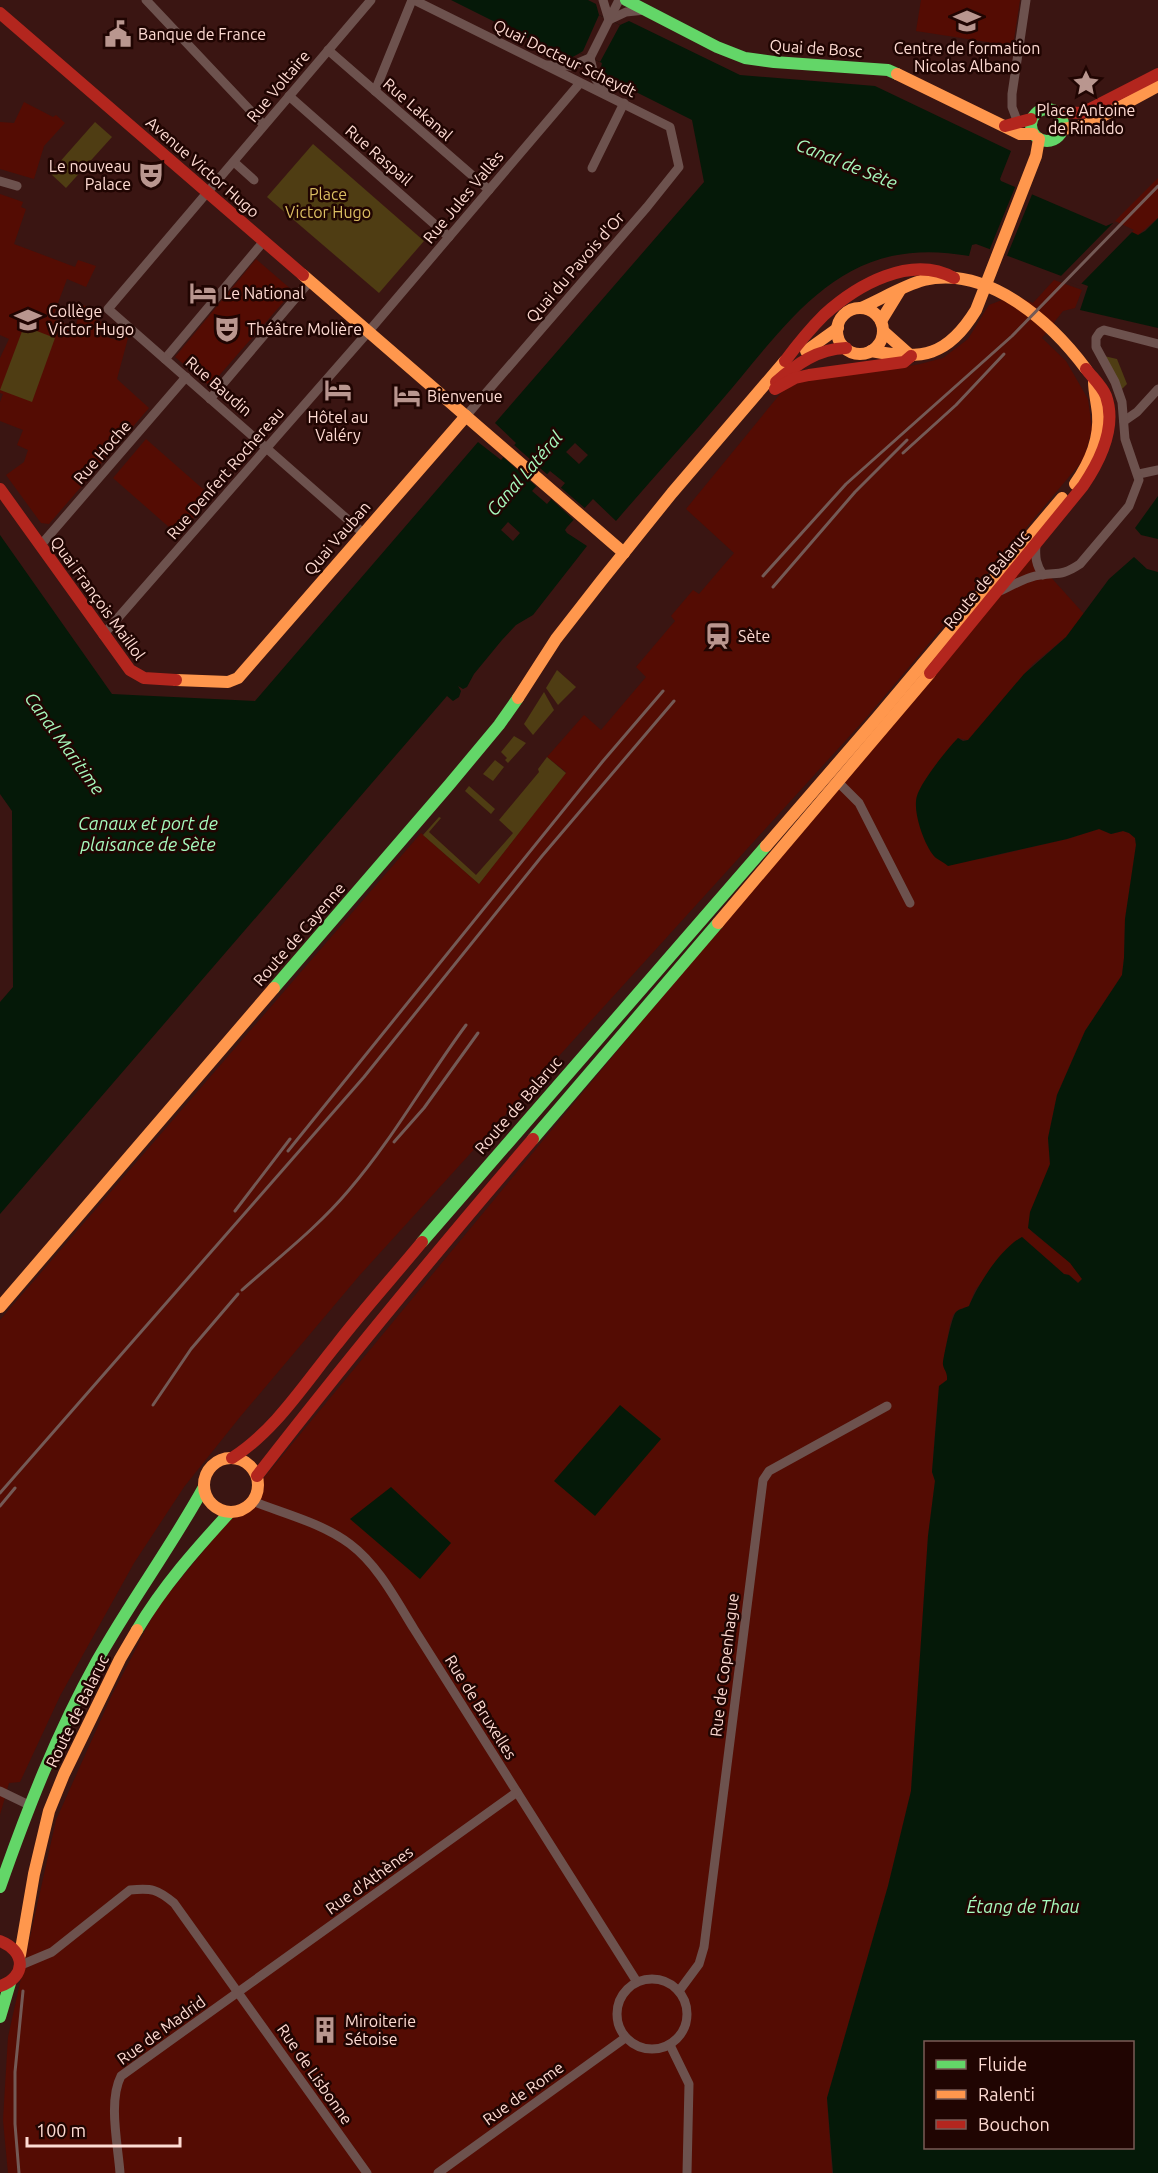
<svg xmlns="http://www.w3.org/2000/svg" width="1158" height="2173" viewBox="0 0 1158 2173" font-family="Ubuntu,sans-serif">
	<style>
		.built { fill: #540c03 }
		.green { fill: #4f3d13 }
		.water { fill: #051908; fill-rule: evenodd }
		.pier { fill: #3a1512 }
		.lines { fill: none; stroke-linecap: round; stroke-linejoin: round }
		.street { stroke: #6d524e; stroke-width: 9 }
		.fast { stroke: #63d668; stroke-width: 12 }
		.slow { stroke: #ff974d; stroke-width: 12 }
		.jam { stroke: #b3261e; stroke-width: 12 }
		.rail { stroke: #745a56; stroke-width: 3 }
		.labels { text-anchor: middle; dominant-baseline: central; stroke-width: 5; stroke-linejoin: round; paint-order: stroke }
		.poi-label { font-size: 16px; fill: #fedbd3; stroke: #200502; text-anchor: start }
		.street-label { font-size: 16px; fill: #fedbd3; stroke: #200502 }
		.park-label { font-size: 16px; fill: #dbbe62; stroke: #200502 }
		.water-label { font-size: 18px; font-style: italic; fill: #a7f9bd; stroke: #200502 }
	</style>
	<rect width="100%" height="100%" fill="#3a1512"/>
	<!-- built -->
	<g class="built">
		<polygon points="921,0 1020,0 1013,46 916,31"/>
		<polygon points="24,102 53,117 56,115 65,123 44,146 34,179 0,169 0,122 14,123"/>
		<polygon points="1158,178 1158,218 1138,235 1113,223"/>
		<polygon points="0,194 23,202 21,207 26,209 14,244 75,267 78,260 96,266 86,287 67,279 52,319 75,327 83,305 94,309 91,319 103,322 99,335 120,341 122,336 128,338 117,379 149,408 49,524 41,523 6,475 24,462 28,450 17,445 23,430 0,421 0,402 3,394 0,393 0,358 9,339 0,335"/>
		<polygon points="256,259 293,291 210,386 175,357"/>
		<polygon points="1054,280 1082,290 1075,308 1063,311 1042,338 1066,361 1088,399 1092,429 1084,459 866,718 359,1276 240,1417 184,1487 134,1563 60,1696 20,1782 9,1783 0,1815 0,1320 421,833 479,884 566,772 547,757 584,715 601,730 646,677 636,667 675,621 671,616 693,590 699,594 734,553 686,509 785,388 807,380 892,369 920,364 943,358 968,339 989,305 1002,300 1021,298 1033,303"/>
		<polygon points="146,439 212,497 178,535 113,478"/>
		<polygon points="1029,553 1084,614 1066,637 1033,664 968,740 958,738 951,746 917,796 916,810 981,859 1067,839 1099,829 1111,834 1123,831 1129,833 1135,838 1136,845 1125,919 1124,958 1122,975 1085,1031 1057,1095 1048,1138 1050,1164 1042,1186 1031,1231 1071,1263 1082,1279 1079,1283 1069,1275 1064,1274 1022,1237 975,1290 969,1306 958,1310 953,1315 950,1324 943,1363 948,1373 947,1380 939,1386 936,1418 932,1472 935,1481 928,1536 911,1791 888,1886 827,2098 832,2173 8,2173 3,2120 8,2037 56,1820 111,1697 158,1606"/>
	</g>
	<!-- green -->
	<g class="green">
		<polygon points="95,122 112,137 66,188 50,173"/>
		<polygon points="313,144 424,241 379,293 267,197"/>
		<polygon points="24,326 55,338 32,402 0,390"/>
		<polygon points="1104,356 1117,359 1127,384 1122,389"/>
		<polygon points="557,670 576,687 558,705 546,688"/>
		<polygon points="544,692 554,710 533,735 524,724"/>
		<polygon points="514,736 526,743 508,763 505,760 507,758 501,752"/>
		<polygon points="547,757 566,773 479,884 423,835 439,817 441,818 429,832 476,875 513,833 499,820 539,772 538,769"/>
		<polygon points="495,760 504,767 493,781 483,774"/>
		<polygon points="469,786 495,809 491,814 465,791"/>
	</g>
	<!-- water -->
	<g class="water">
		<path d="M 451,0 L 588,0 L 596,4 L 599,15 L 620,25 L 629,21 L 740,75 L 875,86 L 1011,151 L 1000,179 L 1001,181 L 1106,226 L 1113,223 L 1138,235 L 1145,231 L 1158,218 L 1158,328 L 1080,310 L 1088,286 L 976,244 L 972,245 L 969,256 C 843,233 793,317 721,401 C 687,441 651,480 616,521 L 593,499 L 567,527 L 565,530 L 567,533 L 587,546 L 533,615 L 516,625 L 502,640 L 474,674 L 467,687 L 463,689 L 458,686 L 461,691 L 459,697 L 453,701 L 447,696 L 0,1214 L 0,1002 L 13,987 L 12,811 L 0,794 L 0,535 L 112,694 L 255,701 L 478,442 L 501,460 L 516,443 L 495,423 L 704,182 L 692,120 L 604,76 L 600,71 L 602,63 L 580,53 L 569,59 ZM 575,443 L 588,455 L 579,464 L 566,452 ZM 550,471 L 565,483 L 547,504 L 532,491 ZM 508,522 L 520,533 L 513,541 L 501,530 Z"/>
		<polygon points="1158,496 1158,539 1141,535 1135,528"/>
		<path d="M 1134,557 L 1147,569 L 1158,572 L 1158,2173 L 833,2173 L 827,2098 L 888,1886 L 911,1791 L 928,1536 L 935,1481 L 932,1472 L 939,1386 L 947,1380 C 948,1371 942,1369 943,1362 C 944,1355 952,1315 956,1312 C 959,1309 965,1308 969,1306 C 978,1284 1001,1248 1022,1237 L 1064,1274 L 1069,1275 L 1078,1283 L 1082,1279 L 1070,1263 L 1028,1228 L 1030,1212 L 1050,1164 L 1048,1138 L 1057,1095 L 1085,1031 L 1122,975 L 1124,958 L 1125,919 L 1136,845 L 1135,838 L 1129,833 L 1123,831 L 1111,834 L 1099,829 L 1067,839 L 948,866 C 945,863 940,861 936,858 C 925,848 912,811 917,796 C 921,782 947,749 958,738 L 963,741 L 968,740 L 1024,674 L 1066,637 L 1109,579 ZM 926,2042 L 1132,2042 L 1132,2148 L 926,2148 Z"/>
		<polygon points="620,1405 661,1439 595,1516 554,1481"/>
		<polygon points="391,1487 451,1543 420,1579 350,1519"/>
	</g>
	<!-- pier -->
	<g class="pier">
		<polygon points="599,15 620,25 600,62 580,53 583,51"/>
		<polygon points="1016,185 1033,192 1006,258 989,251"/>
		<polygon points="1115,221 1134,230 1079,286 1059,278"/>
		<polygon points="514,445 549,476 538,488 503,457"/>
		<polygon points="559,486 587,510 576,522 549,497"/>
	</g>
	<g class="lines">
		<!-- street -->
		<g class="street">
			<polyline points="146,0 264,125"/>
			<polyline points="414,0 670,127 679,167 647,207 466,416"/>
			<polyline points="603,0 609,20"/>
			<polyline points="609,20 626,12 645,10"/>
			<polyline points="328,50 489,190"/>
			<polyline points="590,58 619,0"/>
			<polyline points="590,58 595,78 606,94"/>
			<polyline points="547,65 571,66 590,58"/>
			<polyline points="375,91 412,0"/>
			<polyline points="289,96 449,237"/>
			<polyline points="1018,123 1012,107 1012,94 1026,0"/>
			<polyline points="234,162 254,180"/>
			<polyline points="592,168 624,103"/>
			<polyline points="0,181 17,186"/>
			<polyline points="165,359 264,241"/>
			<polyline points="210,399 310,281"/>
			<polyline points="1124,421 1137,412 1158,389"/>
			<polyline points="1139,474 1158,470"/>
			<polyline points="363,533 108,309 371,0"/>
			<path d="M 1036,545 C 1035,557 1036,565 1043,575"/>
			<polyline points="40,546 186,377"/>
			<path d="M 1000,591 C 1011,586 1023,579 1035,576 C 1057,571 1059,578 1080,564 L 1129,506 L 1139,480 L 1125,439 L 1122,402 L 1115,382 L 1096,347 L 1096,338 L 1100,332 L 1104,330 L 1158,344"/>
			<polyline points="103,635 369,331 580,83"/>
			<polyline points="838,782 859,803 910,903"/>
			<path d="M 252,1501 C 285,1514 322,1523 350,1544 C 378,1565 396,1600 414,1629 L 637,1982"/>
			<polyline points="0,1791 29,1805"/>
			<path d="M 21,1965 L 52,1952 L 130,1890 C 152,1888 157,1889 174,1903 L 367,2173"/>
			<circle cx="652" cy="2014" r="35"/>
			<polyline points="679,1991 699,1964 704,1947 763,1480 769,1471 887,1406"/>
			<polyline points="670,2045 689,2084 687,2173"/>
			<path d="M 120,2173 C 118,2145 108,2101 121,2076 L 517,1792"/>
			<polyline points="438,2173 625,2038"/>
		</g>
		<!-- fast -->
		<g class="fast">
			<polyline points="626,0 717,47 745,58 774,62 888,70 897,74"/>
			<circle cx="1047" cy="125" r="16"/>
			<polyline points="274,988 449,785 499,725 518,698"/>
			<polyline points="533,1139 718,923"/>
			<polyline points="422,1242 766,846"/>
			<path d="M 137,1630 C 163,1586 196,1549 230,1512"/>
			<path d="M 0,1887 C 27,1810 57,1733 97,1661 C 130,1602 171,1547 204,1487"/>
			<polyline points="0,2017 10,1983"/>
		</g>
		<!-- slow -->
		<g class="slow">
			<polyline points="897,74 1020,134 1033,134"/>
			<polyline points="1063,129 1086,125 1158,86"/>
			<polyline points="303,275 624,553"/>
			<path d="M 861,308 C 882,299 902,286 924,280 C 988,265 1051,322 1086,369"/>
			<circle cx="860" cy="331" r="23"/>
			<polyline points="881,321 900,290"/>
			<polyline points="883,331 911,356"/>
			<polyline points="806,351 838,328"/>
			<path d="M 871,351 C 923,360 947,357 976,310 L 1036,156 L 1039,139"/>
			<path d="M 1075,484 C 1089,464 1100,439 1098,414 C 1097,403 1094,392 1094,381"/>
			<polyline points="176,680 228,682 238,678 466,416"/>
			<polyline points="518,698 556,639 602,580 672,493 785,361"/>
			<polyline points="766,846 876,719 1062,498"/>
			<polyline points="718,923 930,673"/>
			<polyline points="0,1307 274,988"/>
			<circle cx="231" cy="1485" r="27"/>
			<polyline points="20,1955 34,1874 49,1811 64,1774 120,1659 137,1630"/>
		</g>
		<!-- jam -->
		<g class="jam">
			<polyline points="0,13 303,275"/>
			<polyline points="1057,112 1082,113 1158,74"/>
			<polyline points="1005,126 1031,119"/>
			<path d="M 785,361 C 797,345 810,329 824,315 C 857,285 911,254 954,278"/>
			<path d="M 776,382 C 797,364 817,349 846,348"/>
			<polyline points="775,389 795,378 809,375 904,362 911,356"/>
			<polyline points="0,489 130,670 144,678 176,680"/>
			<path d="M 930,673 L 1083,486 C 1100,461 1117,427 1106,396 C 1102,386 1092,377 1086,369"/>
			<path d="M 232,1458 C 275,1431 305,1383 337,1344 C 364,1309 394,1276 422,1242"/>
			<path d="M 257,1476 C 346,1361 438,1250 533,1139"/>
			<path d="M 0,1941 C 26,1951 27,1977 0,1986"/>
		</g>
		<!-- rail -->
		<g class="rail">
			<polyline points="903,453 956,405 1004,354"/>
			<polyline points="763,576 846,484 1012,336 1158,186"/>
			<polyline points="773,587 855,492 907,440"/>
			<polyline points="394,1142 424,1108 478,1033"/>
			<polyline points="288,1151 603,761 663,691"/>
			<polyline points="235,1211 290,1139"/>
			<path d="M 242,1290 C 278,1258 318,1227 349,1190 C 393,1139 426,1079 466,1025"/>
			<polyline points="153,1405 191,1349 238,1294"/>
			<polyline points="0,1493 364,1077 542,856 674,701"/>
			<polyline points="0,1506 15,1488"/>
			<polyline points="19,2173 15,2124 15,2072 23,1991"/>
		</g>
	</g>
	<!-- icons -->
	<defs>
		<symbol id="university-bare" viewBox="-9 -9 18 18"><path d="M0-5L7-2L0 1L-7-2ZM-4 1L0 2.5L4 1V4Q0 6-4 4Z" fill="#b9968f" stroke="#200502" stroke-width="2.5" paint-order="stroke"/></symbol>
		<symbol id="civic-bare" viewBox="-9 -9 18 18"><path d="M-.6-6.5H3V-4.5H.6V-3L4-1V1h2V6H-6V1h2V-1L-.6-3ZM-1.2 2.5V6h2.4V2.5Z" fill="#b9968f" stroke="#200502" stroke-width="2.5" paint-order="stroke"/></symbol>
		<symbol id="sight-bare" viewBox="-9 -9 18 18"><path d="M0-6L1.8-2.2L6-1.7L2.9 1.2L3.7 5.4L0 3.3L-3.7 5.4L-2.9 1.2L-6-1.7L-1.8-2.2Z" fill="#b9968f" stroke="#200502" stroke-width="2.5" paint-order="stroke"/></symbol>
		<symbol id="theatre-bare" viewBox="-9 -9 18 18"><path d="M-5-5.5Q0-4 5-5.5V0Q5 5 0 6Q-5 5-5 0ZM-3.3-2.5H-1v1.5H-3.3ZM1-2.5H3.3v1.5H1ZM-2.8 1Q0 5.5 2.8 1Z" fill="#b9968f" stroke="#200502" stroke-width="2.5" paint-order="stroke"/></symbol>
		<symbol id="hotel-bare" viewBox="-9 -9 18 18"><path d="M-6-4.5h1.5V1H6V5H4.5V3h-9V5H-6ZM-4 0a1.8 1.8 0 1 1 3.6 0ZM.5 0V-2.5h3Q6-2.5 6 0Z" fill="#b9968f" stroke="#200502" stroke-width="2.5" paint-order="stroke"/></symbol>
		<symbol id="school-bare" viewBox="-9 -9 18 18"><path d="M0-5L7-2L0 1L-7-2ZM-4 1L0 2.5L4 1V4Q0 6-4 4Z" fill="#b9968f" stroke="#200502" stroke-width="2.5" paint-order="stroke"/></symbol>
		<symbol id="station-bare" viewBox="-9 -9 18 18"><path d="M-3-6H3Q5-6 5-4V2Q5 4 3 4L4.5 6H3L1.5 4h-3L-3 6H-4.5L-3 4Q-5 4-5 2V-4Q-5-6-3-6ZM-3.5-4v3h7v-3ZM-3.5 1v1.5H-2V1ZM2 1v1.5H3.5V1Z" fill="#b9968f" stroke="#200502" stroke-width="2.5" paint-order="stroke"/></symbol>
		<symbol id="building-bare" viewBox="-9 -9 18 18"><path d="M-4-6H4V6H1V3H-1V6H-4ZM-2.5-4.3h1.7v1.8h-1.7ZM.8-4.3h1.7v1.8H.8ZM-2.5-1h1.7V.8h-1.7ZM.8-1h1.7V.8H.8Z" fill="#b9968f" stroke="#200502" stroke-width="2.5" paint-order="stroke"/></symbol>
	</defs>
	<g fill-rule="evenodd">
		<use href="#university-bare" x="948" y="2" width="38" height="38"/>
		<use href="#civic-bare" x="99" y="15" width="38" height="38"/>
		<use href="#sight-bare" x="1067" y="64" width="38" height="38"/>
		<use href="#theatre-bare" x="132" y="156" width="38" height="38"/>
		<use href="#hotel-bare" x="184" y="274" width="38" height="38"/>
		<use href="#school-bare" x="9" y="301" width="38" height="38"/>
		<use href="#theatre-bare" x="208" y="310" width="38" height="38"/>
		<use href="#hotel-bare" x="319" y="371" width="38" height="38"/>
		<use href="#hotel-bare" x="388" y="377" width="38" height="38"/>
		<use href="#station-bare" x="699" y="617" width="38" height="38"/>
		<use href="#building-bare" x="306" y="2011" width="38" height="38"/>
	</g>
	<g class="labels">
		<!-- poi labels -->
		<g class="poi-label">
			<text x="138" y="34">Banque de France</text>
			<text x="967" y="48" text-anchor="middle">Centre de formation<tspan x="967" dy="18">Nicolas Albano</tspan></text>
			<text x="1086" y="110" text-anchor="middle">Place Antoine<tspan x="1086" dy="18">de Rinaldo</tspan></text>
			<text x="131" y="166" text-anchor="end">Le nouveau<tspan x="131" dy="18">Palace</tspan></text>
			<text x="223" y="293">Le National</text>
			<text x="48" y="311">Collège<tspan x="48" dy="18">Victor Hugo</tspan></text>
			<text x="247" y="329">Théâtre Molière</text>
			<text x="427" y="396">Bienvenue</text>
			<text x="338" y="417" text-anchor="middle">Hôtel au<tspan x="338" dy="18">Valéry</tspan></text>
			<text x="738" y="636">Sète</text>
			<text x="345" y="2021">Miroiterie<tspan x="345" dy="18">Sétoise</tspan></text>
		</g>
		<!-- street labels -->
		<g class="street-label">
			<text transform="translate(816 48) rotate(4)">Quai de Bosc</text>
			<text transform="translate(565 58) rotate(26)">Quai Docteur Scheydt</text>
			<text transform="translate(278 86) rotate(-50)">Rue Voltaire</text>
			<text transform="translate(418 109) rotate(41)">Rue Lakanal</text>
			<text transform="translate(379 155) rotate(41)">Rue Raspail</text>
			<text transform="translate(203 167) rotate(41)">Avenue Victor Hugo</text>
			<text transform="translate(463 197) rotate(-50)">Rue Jules Vallès</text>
			<text transform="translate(575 267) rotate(-49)">Quai du Pavois d'Or</text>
			<text transform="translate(219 386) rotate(41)">Rue Baudin</text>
			<text transform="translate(102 452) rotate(-49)">Rue Hoche</text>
			<text transform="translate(225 473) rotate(-49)">Rue Denfert Rochereau</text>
			<text transform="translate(337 538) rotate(-49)">Quai Vauban</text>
			<text transform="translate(986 579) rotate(-50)">Route de Balaruc</text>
			<text transform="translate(98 598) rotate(54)">Quai François Maillol</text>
			<text transform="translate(299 934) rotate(-49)">Route de Cayenne</text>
			<text transform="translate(518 1105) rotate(-49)">Route de Balaruc</text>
			<text transform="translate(724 1665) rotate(-83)">Rue de Copenhague</text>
			<text transform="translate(481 1707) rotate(58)">Rue de Bruxelles</text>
			<text transform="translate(77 1711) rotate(-64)">Route de Balaruc</text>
			<text transform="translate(369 1880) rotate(-36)">Rue d'Athènes</text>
			<text transform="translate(161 2030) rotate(-36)">Rue de Madrid</text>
			<text transform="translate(315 2074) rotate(55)">Rue de Lisbonne</text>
			<text transform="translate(523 2093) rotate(-36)">Rue de Rome</text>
		</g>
		<!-- park labels -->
		<g class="park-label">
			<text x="328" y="194">Place<tspan x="328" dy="18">Victor Hugo</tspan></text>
		</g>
		<!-- water labels -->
		<g class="water-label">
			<text transform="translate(847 163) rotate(22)">Canal de Sète</text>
			<text transform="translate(524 473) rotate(-49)">Canal Latéral</text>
			<text transform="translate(65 743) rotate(54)">Canal Maritime</text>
			<text x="148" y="823">Canaux et port de<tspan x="148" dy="21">plaisance de Sète</tspan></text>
			<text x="1023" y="1906">Étang de Thau</text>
		</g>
	</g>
	<!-- legend -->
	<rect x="924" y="2041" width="210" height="108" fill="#200502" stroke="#795b56" stroke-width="1.5"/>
	<rect x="936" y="2060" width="30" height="9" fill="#63d668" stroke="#795b56" stroke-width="1.5"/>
	<text x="978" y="2071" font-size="18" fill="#fedbd3">Fluide</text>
	<rect x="936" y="2090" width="30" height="9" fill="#ff974d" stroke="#795b56" stroke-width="1.5"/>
	<text x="978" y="2101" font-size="18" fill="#fedbd3">Ralenti</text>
	<rect x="936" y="2120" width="30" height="9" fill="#b3261e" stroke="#795b56" stroke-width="1.5"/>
	<text x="978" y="2131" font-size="18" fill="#fedbd3">Bouchon</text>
	<!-- scale -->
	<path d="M27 2137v9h153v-9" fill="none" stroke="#fedbd3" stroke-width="3"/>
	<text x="36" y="2137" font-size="18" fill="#fedbd3" stroke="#200502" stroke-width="4.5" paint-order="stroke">100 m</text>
</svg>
